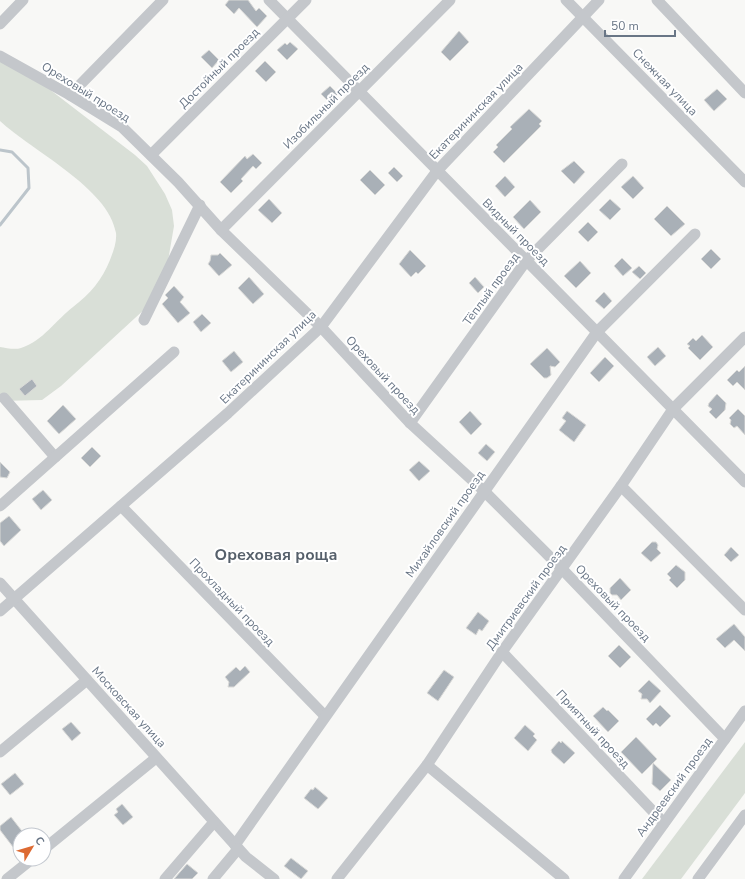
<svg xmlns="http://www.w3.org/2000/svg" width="745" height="879" viewBox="0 0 745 879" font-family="'Nunito Sans',sans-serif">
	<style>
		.green { fill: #d9dfd7 }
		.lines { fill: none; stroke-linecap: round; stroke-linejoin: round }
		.stream { stroke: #bcc5cb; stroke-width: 3 }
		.building { fill: #a9b0b7; stroke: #dadad8 }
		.street { stroke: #c4c7cb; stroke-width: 11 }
		.labels { text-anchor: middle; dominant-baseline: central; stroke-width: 4; stroke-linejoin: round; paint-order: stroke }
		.street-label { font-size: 12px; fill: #697686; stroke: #fff }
		.district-label { font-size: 16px; font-weight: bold; fill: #56606b; stroke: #fff }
	</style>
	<rect width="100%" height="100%" fill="#f8f8f6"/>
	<!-- green -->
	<g class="green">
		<path d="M 0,59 L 40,82 L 135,155 L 147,166 L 165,194 L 172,210 L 174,226 L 168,261 L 147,307 L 61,386 L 42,400 L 0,401 L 0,347 C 6,348 15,350 21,348 C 43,341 56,320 73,307 C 90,294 102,280 110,260 C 113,252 117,242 116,233 C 109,188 32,151 0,121 Z"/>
		<polygon points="745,742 745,793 681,879 642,879"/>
	</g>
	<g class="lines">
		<!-- stream -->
		<polyline class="stream" points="0,150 12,152 28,168 29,188 0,225"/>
	</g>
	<!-- building -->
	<g class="building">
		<polygon points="229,0 248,0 256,11 259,8 267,16 257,27 239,8 234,14 225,5"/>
		<polygon points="459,31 469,42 450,61 441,52"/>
		<polygon points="290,42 298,49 287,60 277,50 285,43 287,45"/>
		<polygon points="209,50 219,60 212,68 201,57"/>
		<polygon points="265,61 276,72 266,82 255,71"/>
		<polygon points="330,86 338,94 329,102 321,94"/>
		<polygon points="717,89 727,99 714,111 704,100"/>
		<polygon points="529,109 542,121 539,124 541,126 504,163 493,152 498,147 496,145 512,129 510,127"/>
		<polygon points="253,154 262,163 256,169 253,166 241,179 243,181 231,193 220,182 245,156 247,159"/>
		<polygon points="574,161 585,172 574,184 561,171"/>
		<polygon points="394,167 403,176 397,182 388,173"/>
		<polygon points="370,170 385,185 375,195 360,180"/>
		<polygon points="505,176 515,187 505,197 495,186"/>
		<polygon points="633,176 644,188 633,199 621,187"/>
		<polygon points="269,199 282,213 272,223 258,210"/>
		<polygon points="610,199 621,209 610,220 599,210"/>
		<polygon points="530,200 541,212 524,229 513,217"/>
		<polygon points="667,206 685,224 671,236 654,219"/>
		<polygon points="588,222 598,232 588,242 578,232"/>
		<polygon points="711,249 721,259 711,269 701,259"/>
		<polygon points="410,250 426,266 418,274 416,272 411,277 399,264"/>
		<polygon points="220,253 232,265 219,276 208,264 210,261 211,255 218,255"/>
		<polygon points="622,258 632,268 623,276 614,266"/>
		<polygon points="580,261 591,273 576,288 564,276"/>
		<polygon points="639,266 646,273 640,279 632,272"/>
		<polygon points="249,277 264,294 253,304 238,288"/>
		<polygon points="475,277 484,287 478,293 469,283"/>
		<polygon points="174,286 184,297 180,302 190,313 178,323 162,304 168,298 165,295"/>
		<polygon points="604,292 612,301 604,309 595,301"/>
		<polygon points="202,314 211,323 201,332 193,322"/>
		<polygon points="702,335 713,347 700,360 688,348 690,346 687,344 693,338 696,341"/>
		<polygon points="658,347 666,356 655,366 647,357"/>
		<polygon points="547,348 560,362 555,367 550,366 551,375 547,378 544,378 530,364"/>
		<polygon points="234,351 243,362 231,372 222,361"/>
		<polygon points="605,357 614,366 599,382 590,373"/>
		<polygon points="745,366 745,390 737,382 733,386 727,380 737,370 739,372"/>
		<polygon points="32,379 37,386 25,396 19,389"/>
		<polygon points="717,394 726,403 725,410 716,419 709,412 712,409 708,406 709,403"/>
		<polygon points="63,405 76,419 59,434 47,421"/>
		<polygon points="738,409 745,416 745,435 737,426 734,428 730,424 731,420 729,418"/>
		<polygon points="470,411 482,424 471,435 459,422"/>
		<polygon points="567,411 586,425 574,442 559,430 566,421 562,418"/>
		<polygon points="486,444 495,452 487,461 478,453"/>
		<polygon points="92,447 101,456 90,467 81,458"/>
		<polygon points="419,461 430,471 419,481 409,470"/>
		<polygon points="0,462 10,472 7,478 0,477"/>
		<polygon points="43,490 52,500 41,510 32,499"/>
		<polygon points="9,516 21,530 4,546 0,541 0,523"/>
		<polygon points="652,542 656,542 658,545 657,549 661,553 651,562 641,553"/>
		<polygon points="731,547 739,555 731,562 724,555"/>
		<polygon points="676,565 685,572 685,580 677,588 669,580 671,578 667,574"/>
		<polygon points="620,578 631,590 621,600 617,595 612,595 610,593 610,588"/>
		<polygon points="478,612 489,621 482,631 479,629 476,635 466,628"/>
		<polygon points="734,624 745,637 745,651 734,640 725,648 716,639"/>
		<polygon points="619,645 631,657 620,668 608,656"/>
		<polygon points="245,666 250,672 234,687 228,687 229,682 225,677 236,667 240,671"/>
		<polygon points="444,670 454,677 438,701 427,693"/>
		<polygon points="649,680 661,691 650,703 647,699 641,699 642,694 638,691"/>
		<polygon points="660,705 671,716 660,727 656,723 653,726 646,719"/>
		<polygon points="603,707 607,711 608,710 619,721 608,732 593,716"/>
		<polygon points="71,722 81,733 72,741 62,729"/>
		<polygon points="525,725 535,734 533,736 537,740 528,751 514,738"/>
		<polygon points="636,737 657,759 653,763 671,780 660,791 652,784 653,763 642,774 621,752"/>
		<polygon points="559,741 561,743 562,741 575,753 564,764 552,753 551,750"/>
		<polygon points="15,773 24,784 10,795 1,784"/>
		<polygon points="315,787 328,798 318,809 304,798 311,789 313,790"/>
		<polygon points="122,804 133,817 123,825 114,815 118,812 116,809"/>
		<polygon points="11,817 25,835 20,835 19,842 13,847 0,830 0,826"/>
		<polygon points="291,858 308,871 301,879 284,866"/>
		<polygon points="187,864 198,873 192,879 174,879"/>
	</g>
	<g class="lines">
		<!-- street -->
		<g class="street">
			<polyline points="269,0 745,482"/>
			<polyline points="566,0 745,182"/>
			<polyline points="657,0 745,93"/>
			<polyline points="0,24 23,0"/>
			<polyline points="0,56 70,95 122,127 178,182 221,230 321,327 410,423 484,491 562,569 725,739"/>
			<polyline points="70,95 163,0"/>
			<polyline points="151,155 306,0"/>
			<polyline points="221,230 450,0"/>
			<polyline points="144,320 200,205"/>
			<polyline points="4,398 55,457"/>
			<polyline points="410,423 526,261 622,164"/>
			<polyline points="621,486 745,610"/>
			<polyline points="0,506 174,352"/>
			<polyline points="121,506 325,716"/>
			<polyline points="0,583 246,857 274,879"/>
			<polyline points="0,611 228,413 321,327 437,171 599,0"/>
			<polyline points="502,652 664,823"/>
			<polyline points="0,752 87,680"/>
			<polyline points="427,765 564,879"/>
			<polyline points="235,845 597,332 695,234"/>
			<polyline points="44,849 156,758"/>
			<polyline points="7,879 32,859"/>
			<polyline points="165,879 214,822"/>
			<polyline points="213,879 238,849"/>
			<polyline points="337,879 427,765 502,652 621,486 673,409 745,337"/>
			<polyline points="624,879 745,711"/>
			<polyline points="698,879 745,815"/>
		</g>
	</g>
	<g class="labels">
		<!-- street labels -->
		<g class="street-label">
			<text transform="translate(219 68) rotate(-45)">Достойный проезд</text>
			<text transform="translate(665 82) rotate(46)">Снежная улица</text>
			<text transform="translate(86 92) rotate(32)">Ореховый проезд</text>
			<text transform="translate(326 106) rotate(-45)">Изобильный проезд</text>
			<text transform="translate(476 111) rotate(-46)">Екатерининская улица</text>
			<text transform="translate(516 232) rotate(45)">Видный проезд</text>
			<text transform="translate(491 289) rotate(-54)">Тёплый проезд</text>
			<text transform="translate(268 357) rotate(-44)">Екатерининская улица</text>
			<text transform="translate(383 375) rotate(47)">Ореховый проезд</text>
			<text transform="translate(445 524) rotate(-55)">Михайловский проезд</text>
			<text transform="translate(526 597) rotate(-54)">Дмитриевский проезд</text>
			<text transform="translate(232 602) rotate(46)">Прохладный проезд</text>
			<text transform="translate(613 603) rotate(46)">Ореховый проезд</text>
			<text transform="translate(129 707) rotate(48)">Московская улица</text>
			<text transform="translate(593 729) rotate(47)">Приятный проезд</text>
			<text transform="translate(674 787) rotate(-54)">Андреевский проезд</text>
		</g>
		<!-- district labels -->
		<g class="district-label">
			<text x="276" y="555">Ореховая роща</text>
		</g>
	</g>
	<!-- north arrow -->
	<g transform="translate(32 847) rotate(52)"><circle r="19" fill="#ffffff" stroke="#c3c8cf"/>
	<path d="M0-3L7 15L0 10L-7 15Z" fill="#dd6a32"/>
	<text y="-6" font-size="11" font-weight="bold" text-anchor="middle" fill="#697686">С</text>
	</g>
	<!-- scale -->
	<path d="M605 30v6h70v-6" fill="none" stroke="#697686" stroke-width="2"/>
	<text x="611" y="30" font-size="12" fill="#697686" stroke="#ffffff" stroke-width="3" paint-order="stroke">50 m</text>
</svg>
